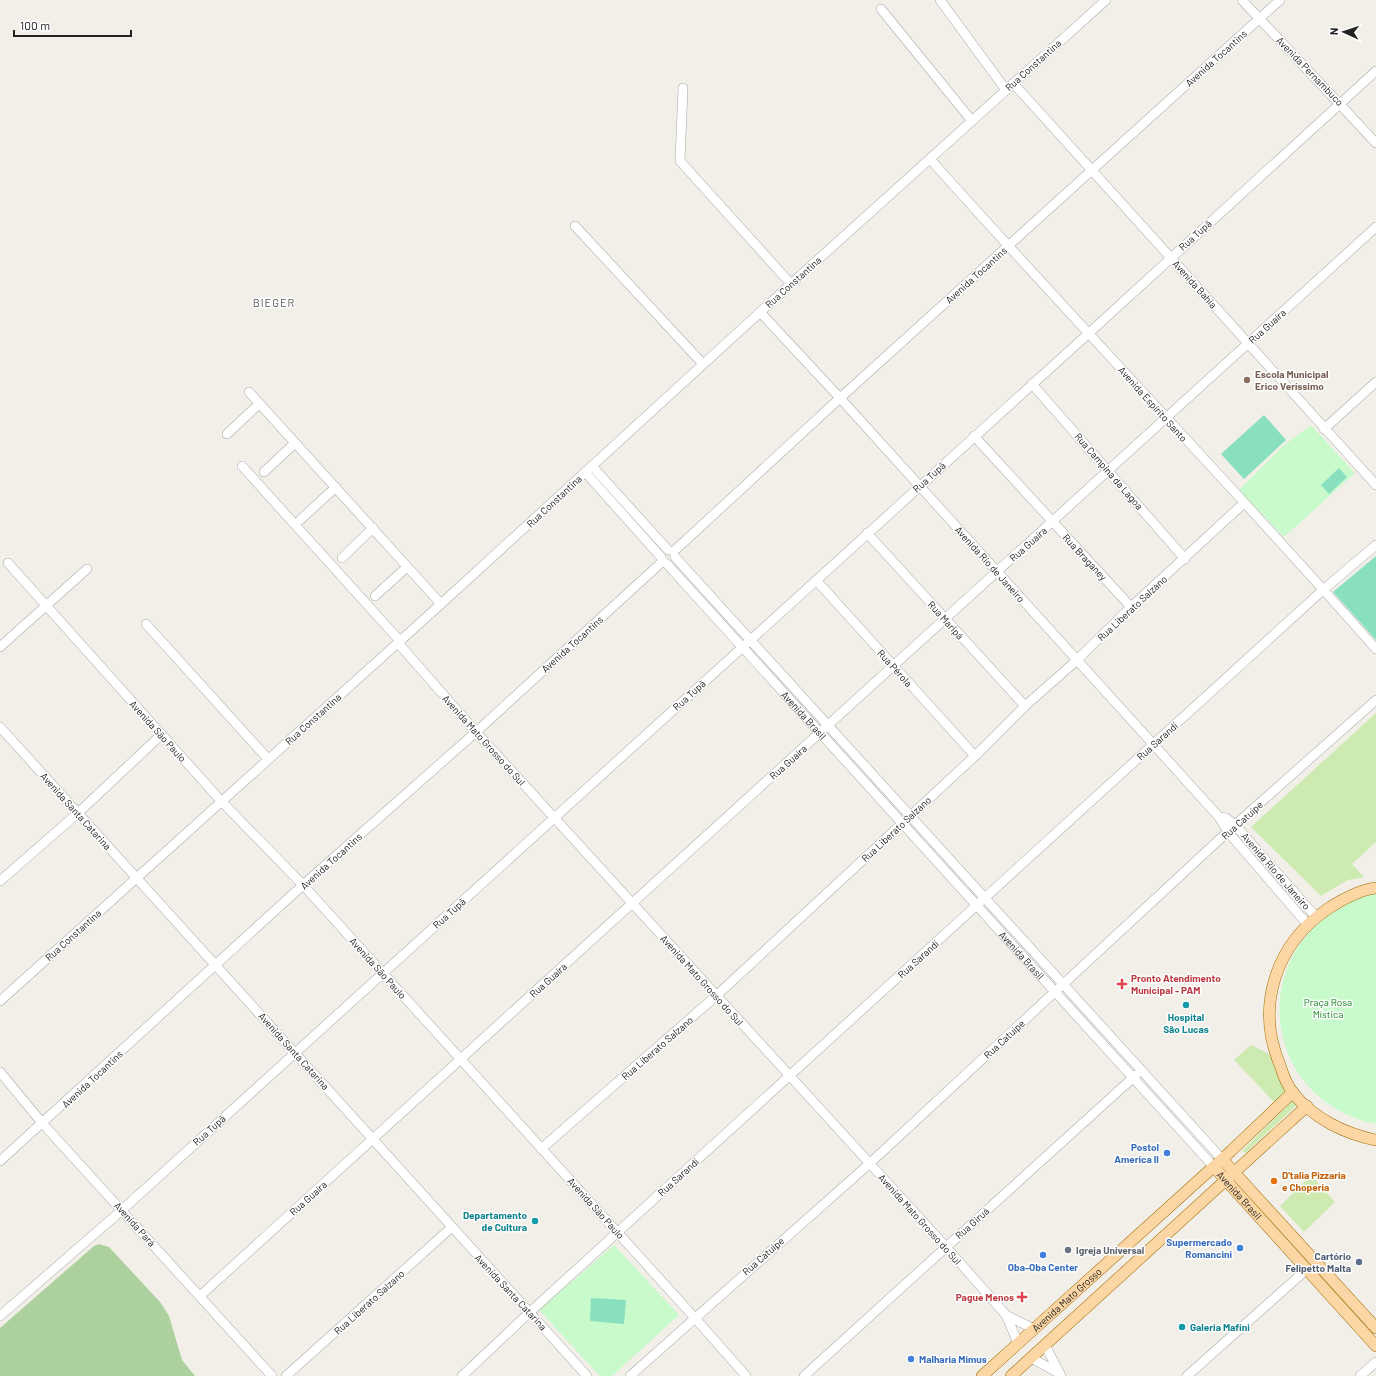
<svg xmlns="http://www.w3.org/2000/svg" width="1376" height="1376" viewBox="0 0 1376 1376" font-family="Barlow,sans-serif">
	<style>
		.grass { fill: #cdebb0 }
		.forest { fill: #add19e }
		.park { fill: #c8facc }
		.pitch { fill: #88e0be }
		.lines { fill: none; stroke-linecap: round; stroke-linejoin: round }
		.minor-casing { stroke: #a9a9a9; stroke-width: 10 }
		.major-casing { stroke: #a06b00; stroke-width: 12 }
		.minor { stroke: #fff; stroke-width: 9 }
		.major { stroke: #fcd6a4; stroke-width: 11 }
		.education-dot { fill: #8d6e63; stroke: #fff; stroke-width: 1.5 }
		.health-dot { fill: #e0444e; stroke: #fff; stroke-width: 1.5 }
		.culture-dot { fill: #0f9aa8; stroke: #fff; stroke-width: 1.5 }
		.shop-dot { fill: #3f7fe0; stroke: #fff; stroke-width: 1.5 }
		.food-dot { fill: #e8710a; stroke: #fff; stroke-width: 1.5 }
		.worship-dot { fill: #6b7280; stroke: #fff; stroke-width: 1.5 }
		.service-dot { fill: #5c6f8a; stroke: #fff; stroke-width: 1.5 }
		.labels { text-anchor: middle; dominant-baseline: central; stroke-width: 3; stroke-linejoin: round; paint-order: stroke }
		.street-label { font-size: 10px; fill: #222; stroke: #fff }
		.education-label { font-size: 10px; font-weight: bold; fill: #785e54; stroke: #fff; text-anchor: start }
		.health-label { font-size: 10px; font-weight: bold; fill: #be3a42; stroke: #fff; text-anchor: start }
		.park-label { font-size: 10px; fill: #0c8416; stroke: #fff }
		.culture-label { font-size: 10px; font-weight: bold; fill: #0d838f; stroke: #fff }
		.shop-label { font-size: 10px; font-weight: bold; fill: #366cbe; stroke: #fff; text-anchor: end }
		.food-label { font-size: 10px; font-weight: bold; fill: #c56008; stroke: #fff; text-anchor: start }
		.worship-label { font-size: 10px; font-weight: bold; fill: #5b616d; stroke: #fff; text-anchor: start }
		.service-label { font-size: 10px; font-weight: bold; fill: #4e5e75; stroke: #fff; text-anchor: end }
		.neighbourhood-label { font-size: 11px; letter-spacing: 1px; fill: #555; stroke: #fff }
	</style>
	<rect width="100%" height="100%" fill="#f2efe9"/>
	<!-- grass -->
	<g class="grass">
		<polygon points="1376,713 1376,842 1352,864 1364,877 1348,880 1321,896 1251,827"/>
		<polygon points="1251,1045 1269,1054 1283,1081 1285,1087 1284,1094 1275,1103 1234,1060"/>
		<polygon points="1294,1099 1298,1104 1245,1153 1242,1151"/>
		<polygon points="1311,1175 1335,1202 1304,1232 1280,1206"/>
	</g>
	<!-- forest -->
	<polygon class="forest" points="99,1244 109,1247 160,1302 169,1316 182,1360 195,1376 0,1376 0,1328 94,1246"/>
	<!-- park -->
	<g class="park">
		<polygon points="1311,425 1355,473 1284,537 1239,490 1282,447"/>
		<path d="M 1376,891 L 1376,1124 C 1276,1104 1246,985 1323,918 C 1328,914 1333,908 1339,904 C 1349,898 1364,895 1376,891 Z"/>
		<polygon points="614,1245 679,1315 612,1376 600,1376 539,1310"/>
	</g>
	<!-- pitch -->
	<g class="pitch">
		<polygon points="1264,415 1286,440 1244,479 1221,454"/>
		<polygon points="1339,468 1347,477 1329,494 1321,485"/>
		<polygon points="1376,556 1376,640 1333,592"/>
		<polygon points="591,1298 626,1300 624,1324 590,1321"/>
	</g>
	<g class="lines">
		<defs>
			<g id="minor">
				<polyline points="940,0 1006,90"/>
				<polyline points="1242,0 1376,143"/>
				<polyline points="881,9 972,121"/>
				<polyline points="1013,83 1376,485"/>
				<polyline points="683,88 680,161 791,284"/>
				<path d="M 930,159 C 1077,324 1230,483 1376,649"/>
				<polyline points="575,226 703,364"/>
				<polyline points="760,312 840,398 1219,817 1228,832 1308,925"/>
				<polyline points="1032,384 1185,559"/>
				<polyline points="249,392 441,604"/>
				<polyline points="1324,429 1376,382"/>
				<polyline points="227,434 259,404"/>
				<polyline points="974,436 1131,607"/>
				<polyline points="242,466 400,641"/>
				<polyline points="592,466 668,550"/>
				<polyline points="264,472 295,443"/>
				<polyline points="585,472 661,557"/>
				<polyline points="300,520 336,487"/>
				<polyline points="867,533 1025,706"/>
				<polyline points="673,552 840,398 1280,0"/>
				<polyline points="675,557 1222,1159"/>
				<polyline points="342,558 373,528"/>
				<polyline points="8,563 222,802 303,885 694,1317 746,1376"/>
				<path id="s1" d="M 667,564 L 1214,1167"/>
				<polyline points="816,580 975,756"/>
				<polyline points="375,596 407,567"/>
				<polyline points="146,624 268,759"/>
				<polyline points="398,643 476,732 946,1247 1006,1315 1018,1343"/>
				<polyline points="0,647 87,569"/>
				<polyline points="0,727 587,1376"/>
				<polyline points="1219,817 1226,818 1235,825 1316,917"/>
				<polyline points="0,881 78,813 161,735"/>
				<polyline points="0,1001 441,604 791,284 1106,0"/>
				<polyline points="0,1072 43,1124 272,1376"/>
				<polyline points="541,1149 716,996 975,756 1025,706 1076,661 1131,607 1244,503"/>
				<polyline points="0,1161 303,885 476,732 663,561"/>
				<polyline points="200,1296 1376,227"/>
				<polyline points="1006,1315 1034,1329"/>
				<polyline points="0,1316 122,1210 1089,333 1376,71"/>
				<polyline points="1045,1345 1061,1376"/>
				<polyline points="1031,1358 1057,1372"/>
				<polyline points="286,1376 452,1227"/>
				<polyline points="462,1376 530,1312 1324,589 1376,545"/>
				<polyline points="630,1376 869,1164 1235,825 1376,700"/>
				<polyline points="804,1376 1136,1075"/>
				<polyline points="1187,1376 1306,1270"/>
				<polyline points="1360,1376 1376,1362"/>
			</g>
			<g id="major">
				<path d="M 1376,888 C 1359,890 1343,899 1329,908 C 1276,943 1255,1006 1280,1065 C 1283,1075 1287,1085 1293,1093 C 1313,1118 1345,1134 1376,1140"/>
				<polyline points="1222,1159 1376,1328"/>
				<path id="s2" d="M 1214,1167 L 1376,1346"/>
				<path id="s3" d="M 982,1376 L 1231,1151 L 1293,1092"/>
				<polyline points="1011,1376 1307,1106"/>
			</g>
		</defs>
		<!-- minor casing -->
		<use href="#minor" class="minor-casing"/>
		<!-- major casing -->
		<use href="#major" class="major-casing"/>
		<!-- minor -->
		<use href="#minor" class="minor"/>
		<!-- major -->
		<use href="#major" class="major"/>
	</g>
	<!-- markers -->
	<circle class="education-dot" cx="1247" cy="380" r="4"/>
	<g class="health-dot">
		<path d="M1120 978h4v4h4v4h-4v4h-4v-4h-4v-4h4z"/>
		<path d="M1020 1291h4v4h4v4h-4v4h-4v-4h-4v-4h4z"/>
	</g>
	<g class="culture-dot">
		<circle cx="1186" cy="1005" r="4"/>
		<circle cx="535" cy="1221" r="4"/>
		<circle cx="1182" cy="1327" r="4"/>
	</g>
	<g class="shop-dot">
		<circle cx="1167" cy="1153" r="4"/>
		<circle cx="1240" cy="1248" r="4"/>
		<circle cx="1043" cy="1255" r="4"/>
		<circle cx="911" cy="1359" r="4"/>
	</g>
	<circle class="food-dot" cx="1274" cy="1181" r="4"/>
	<circle class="worship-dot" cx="1068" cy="1250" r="4"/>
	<circle class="service-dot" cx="1359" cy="1262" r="4"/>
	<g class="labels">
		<!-- street labels -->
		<g class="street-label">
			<text transform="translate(1216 58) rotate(-42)">Avenida Tocantins</text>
			<text transform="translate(1033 65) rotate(-42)">Rua Constantina</text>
			<text transform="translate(1310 71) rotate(46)">Avenida Pernambuco</text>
			<text transform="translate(1195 235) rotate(-42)">Rua Tupã</text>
			<text transform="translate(976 275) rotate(-42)">Avenida Tocantins</text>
			<text transform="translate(793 282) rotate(-42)">Rua Constantina</text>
			<text transform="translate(1195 284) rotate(48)">Avenida Bahia</text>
			<text transform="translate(1267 326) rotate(-42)">Rua Guaíra</text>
			<text transform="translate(1153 404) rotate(48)">Avenida Espírito Santo</text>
			<text transform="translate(1109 471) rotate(49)">Rua Campina da Lagoa</text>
			<text transform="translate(929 477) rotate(-42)">Rua Tupã</text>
			<text transform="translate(554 501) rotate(-43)">Rua Constantina</text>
			<text transform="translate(1028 544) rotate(-42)">Rua Guaíra</text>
			<text transform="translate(1085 557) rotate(47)">Rua Braganey</text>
			<text transform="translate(990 564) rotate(48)">Avenida Rio de Janeiro</text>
			<text transform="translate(1132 608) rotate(-43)">Rua Liberato Salzano</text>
			<text transform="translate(946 620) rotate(48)">Rua Maripá</text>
			<text transform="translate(572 644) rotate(-42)">Avenida Tocantins</text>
			<text transform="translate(895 668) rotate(48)">Rua Pérola</text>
			<text transform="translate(689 695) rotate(-42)">Rua Tupã</text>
			<text stroke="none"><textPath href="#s1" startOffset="204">Avenida Brasil</textPath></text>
			<text transform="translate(313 719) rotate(-42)">Rua Constantina</text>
			<text transform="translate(158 731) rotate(48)">Avenida São Paulo</text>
			<text transform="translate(484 740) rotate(48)">Avenida Mato Grosso do Sul</text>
			<text transform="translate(1157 741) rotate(-42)">Rua Sarandí</text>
			<text transform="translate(788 762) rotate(-42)">Rua Guaíra</text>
			<text transform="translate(76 811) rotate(48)">Avenida Santa Catarina</text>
			<text transform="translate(1242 820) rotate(-42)">Rua Catuípe</text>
			<text transform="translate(896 829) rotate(-43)">Rua Liberato Salzano</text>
			<text transform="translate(331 861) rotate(-42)">Avenida Tocantins</text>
			<text transform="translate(1276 871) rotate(49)">Avenida Rio de Janeiro</text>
			<text transform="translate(449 913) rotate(-42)">Rua Tupã</text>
			<text transform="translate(73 935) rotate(-42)">Rua Constantina</text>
			<text stroke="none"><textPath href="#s1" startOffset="528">Avenida Brasil</textPath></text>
			<text transform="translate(918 959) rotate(-42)">Rua Sarandí</text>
			<text transform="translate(378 968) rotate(48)">Avenida São Paulo</text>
			<text transform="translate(548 980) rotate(-42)">Rua Guaíra</text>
			<text transform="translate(702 980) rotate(48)">Avenida Mato Grosso do Sul</text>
			<text transform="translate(1004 1039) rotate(-43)">Rua Catuípe</text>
			<text transform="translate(657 1048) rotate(-41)">Rua Liberato Salzano</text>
			<text transform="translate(294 1051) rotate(48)">Avenida Santa Catarina</text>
			<text transform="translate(92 1079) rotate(-43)">Avenida Tocantins</text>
			<text transform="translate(209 1130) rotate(-42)">Rua Tupã</text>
			<text transform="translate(678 1177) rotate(-42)">Rua Sarandí</text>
			<text stroke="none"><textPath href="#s2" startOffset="38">Avenida Brasil</textPath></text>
			<text transform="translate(308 1198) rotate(-42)">Rua Guaíra</text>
			<text transform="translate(596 1208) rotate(48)">Avenida São Paulo</text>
			<text transform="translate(920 1219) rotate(48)">Avenida Mato Grosso do Sul</text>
			<text transform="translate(972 1223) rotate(-42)">Rua Giruá</text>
			<text transform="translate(135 1224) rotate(48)">Avenida Pará</text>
			<text transform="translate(763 1256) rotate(-41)">Rua Catuípe</text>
			<text transform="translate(511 1292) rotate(47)">Avenida Santa Catarina</text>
			<text stroke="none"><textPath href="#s3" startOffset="114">Avenida Mato Grosso</textPath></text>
			<text transform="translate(369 1302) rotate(-42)">Rua Liberato Salzano</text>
		</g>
		<!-- education labels -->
		<g class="education-label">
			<text x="1255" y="374">Escola Municipal<tspan x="1255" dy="12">Erico Veríssimo</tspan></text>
		</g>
		<!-- health labels -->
		<g class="health-label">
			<text x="1131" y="978">Pronto Atendimento<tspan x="1131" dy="12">Municipal - PAM</tspan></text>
			<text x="1014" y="1297" text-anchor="end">Pague Menos</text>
		</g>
		<!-- park labels -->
		<g class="park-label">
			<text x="1328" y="1002">Praça Rosa<tspan x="1328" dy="12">Mística</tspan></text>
		</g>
		<!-- culture labels -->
		<g class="culture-label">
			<text x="1186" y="1017">Hospital<tspan x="1186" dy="12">São Lucas</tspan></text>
			<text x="527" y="1215" text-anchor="end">Departamento<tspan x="527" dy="12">de Cultura</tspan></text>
			<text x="1190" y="1327" text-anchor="start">Galeria Mafini</text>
		</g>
		<!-- shop labels -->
		<g class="shop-label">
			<text x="1159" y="1147">Postol<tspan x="1159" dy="12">America II</tspan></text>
			<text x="1232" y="1242">Supermercado<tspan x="1232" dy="12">Romancini</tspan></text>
			<text x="1043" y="1267" text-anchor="middle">Oba-Oba Center</text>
			<text x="919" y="1359" text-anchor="start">Malharia Mimus</text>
		</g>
		<!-- food labels -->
		<g class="food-label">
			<text x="1282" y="1175">D'talia Pizzaria<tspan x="1282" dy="12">e Choperia</tspan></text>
		</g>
		<!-- worship labels -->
		<g class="worship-label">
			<text x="1076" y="1250">Igreja Universal</text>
		</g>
		<!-- service labels -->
		<g class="service-label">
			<text x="1351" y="1256">Cartório<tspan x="1351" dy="12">Felipetto Malta</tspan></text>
		</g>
		<!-- neighbourhood labels -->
		<g class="neighbourhood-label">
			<text x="274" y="302">BIEGER</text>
		</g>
	</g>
	<!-- north arrow -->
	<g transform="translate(1344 32) rotate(273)" stroke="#ffffff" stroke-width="3" paint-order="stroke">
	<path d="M0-3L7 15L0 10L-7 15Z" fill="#222222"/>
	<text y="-6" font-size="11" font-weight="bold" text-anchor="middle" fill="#222222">N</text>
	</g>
	<!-- scale -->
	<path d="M14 30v6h117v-6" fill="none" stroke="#222222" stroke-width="2"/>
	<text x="20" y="30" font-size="12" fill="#222222" stroke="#ffffff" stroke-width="3" paint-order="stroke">100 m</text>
</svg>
